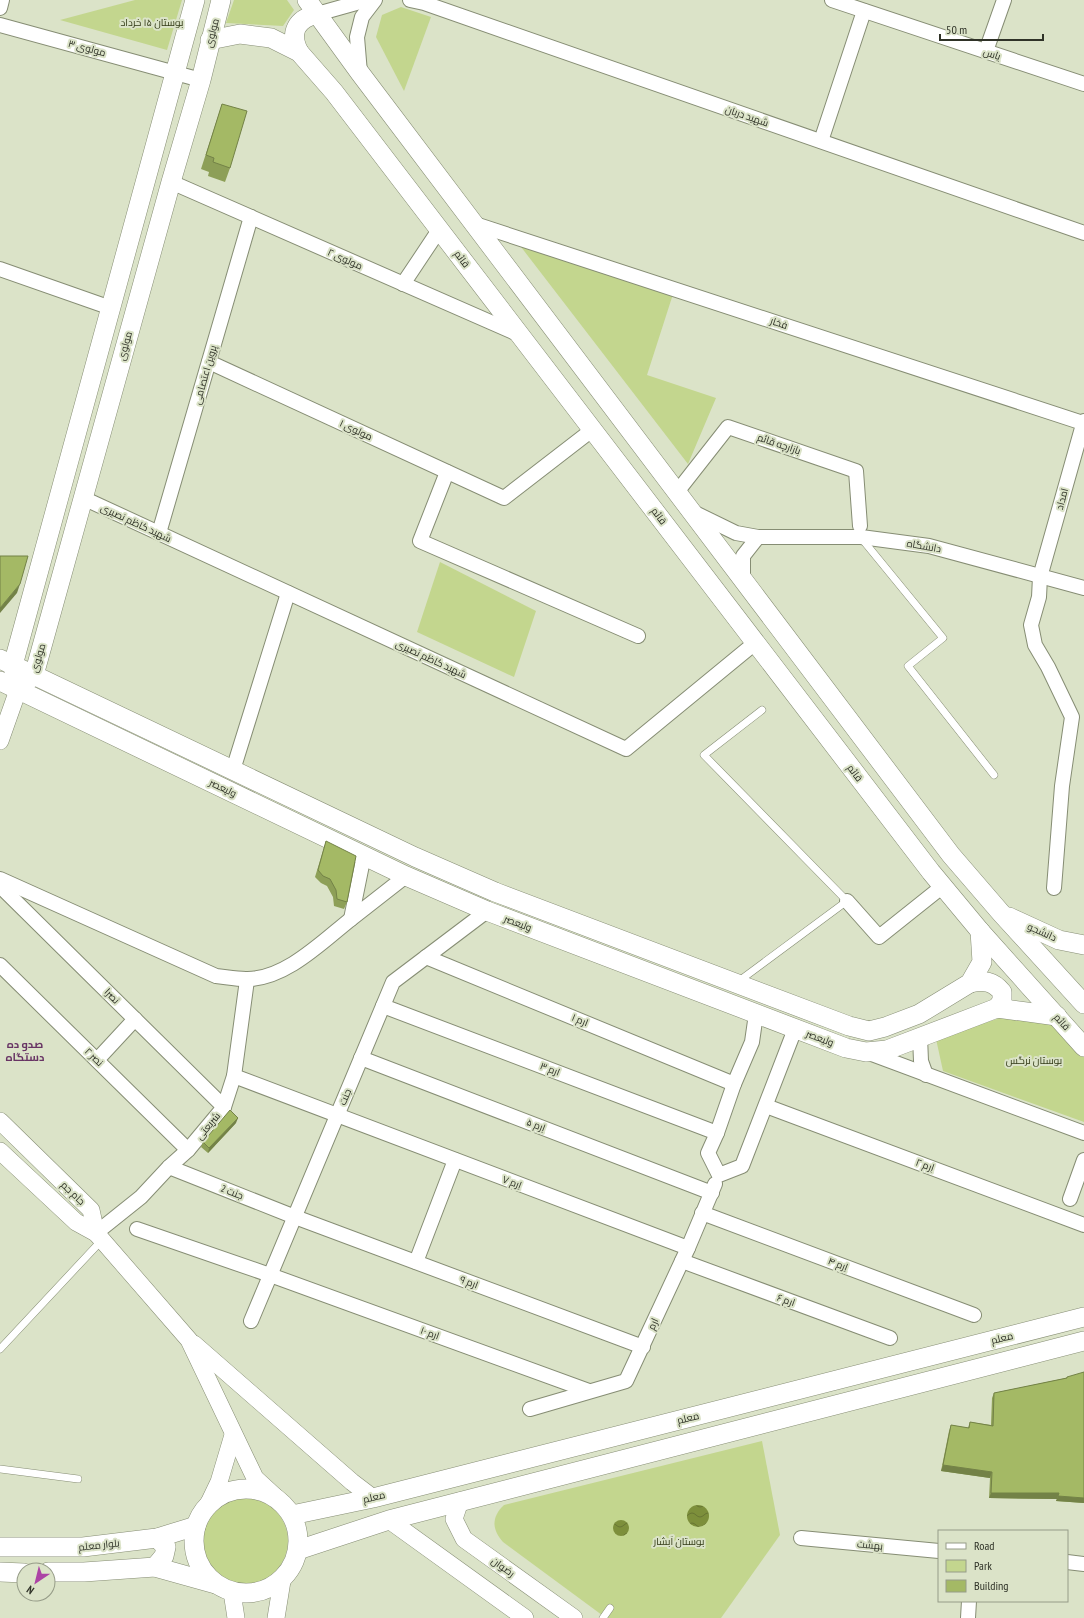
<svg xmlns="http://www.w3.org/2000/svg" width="1084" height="1618" viewBox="0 0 1084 1618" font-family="'PT Sans Narrow',Cairo,sans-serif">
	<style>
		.green { fill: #c3d68e }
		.water { fill: url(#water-waves) }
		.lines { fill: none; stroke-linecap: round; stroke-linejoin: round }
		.service-casing { stroke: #868d74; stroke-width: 8 }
		.minor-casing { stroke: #868d74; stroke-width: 16 }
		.tertiary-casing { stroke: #868d74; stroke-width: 18 }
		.secondary-casing { stroke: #868d74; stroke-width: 20 }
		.service { stroke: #fff; stroke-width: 7 }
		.minor { stroke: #fff; stroke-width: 14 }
		.tertiary { stroke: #fff; stroke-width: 17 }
		.secondary { stroke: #fff; stroke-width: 19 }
		.wall { fill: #8d9f57 }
		.shaded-wall { fill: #738247 }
		.building { fill: #a4b965; stroke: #738247 }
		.labels { text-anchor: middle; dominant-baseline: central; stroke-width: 4; stroke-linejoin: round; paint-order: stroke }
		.park-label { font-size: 10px; fill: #313915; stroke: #dbe3c8 }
		.street-label { font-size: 10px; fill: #2f3227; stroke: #dbe3c8 }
		.neighbourhood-label { font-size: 11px; font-weight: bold; fill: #683464; stroke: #dbe3c8 }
	</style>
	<defs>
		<pattern id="water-waves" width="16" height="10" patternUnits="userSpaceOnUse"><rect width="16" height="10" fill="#7d8f3b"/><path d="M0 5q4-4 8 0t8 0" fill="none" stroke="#677532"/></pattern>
	</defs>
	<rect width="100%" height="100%" fill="#dbe3c8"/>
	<!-- green -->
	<g class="green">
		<polygon points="135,0 182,0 167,50 60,20"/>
		<polygon points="234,0 287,0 294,10 283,26 226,23"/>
		<polygon points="401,7 431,17 404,91 376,37 382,15"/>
		<polygon points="518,243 674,291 647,375 716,398 688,464"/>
		<polygon points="440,562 536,611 514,677 417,632"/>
		<polygon points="1015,1013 1051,1021 1084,1051 1084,1122 943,1071 936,1039"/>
		<path d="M 762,1441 L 780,1535 L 721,1618 L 606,1618 L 503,1542 C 492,1530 491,1517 504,1505 Z"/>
		<circle cx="245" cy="1541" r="43"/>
	</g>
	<!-- water -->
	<g class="water">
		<circle cx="698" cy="1516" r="11"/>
		<circle cx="621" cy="1528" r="8"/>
	</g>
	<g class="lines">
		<defs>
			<g id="service">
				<polyline points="862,539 943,638 908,666 994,775"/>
				<polyline points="739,981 847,901 704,755 762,710"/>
				<polyline points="0,1349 102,1240"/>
				<polyline points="0,1469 78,1479"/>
				<polyline points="603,1618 610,1608"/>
			</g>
			<g id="minor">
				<polyline points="410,0 424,3 1084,233"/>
				<polyline points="832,0 1084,84"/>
				<polyline points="0,8 2,0"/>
				<polyline points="317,14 367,0"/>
				<polyline points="0,25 201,80"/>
				<polyline points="986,51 1004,0"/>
				<polyline points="360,73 357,37 362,17 375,0"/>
				<polyline points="821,141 864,11"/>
				<polyline points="171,182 520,335"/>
				<polyline points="475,224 1083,423"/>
				<polyline points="0,269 111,308"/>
				<polyline points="403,284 439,230"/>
				<polyline points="209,362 504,498 592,430"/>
				<polyline points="447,472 420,541 638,636"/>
				<polyline points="677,492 728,427 856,471 860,526"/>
				<polyline points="83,498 626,749 755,643"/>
				<polyline points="693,512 736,533 758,537 743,556 743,579"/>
				<polyline points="159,533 251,217"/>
				<polyline points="758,537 861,537 929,546 1084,588"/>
				<polyline points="233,770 288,593"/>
				<polyline points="364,855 351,919 406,876"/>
				<path d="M 0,879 L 216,976 C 226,977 236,979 246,979 C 285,980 323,941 351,919"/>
				<polyline points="0,886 224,1107"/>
				<polyline points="1054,888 1062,786 1072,717 1048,667 1035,645 1031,625 1039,597 1040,577 1084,421"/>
				<polyline points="847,901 879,937 943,886"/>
				<polyline points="426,957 734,1084"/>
				<polyline points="0,965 188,1150"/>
				<polyline points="383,1006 717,1133"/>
				<polyline points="756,1014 752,1042 734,1084 717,1133 708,1153 719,1175 742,1166 795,1029"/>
				<polyline points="920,1037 921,1061 926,1075"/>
				<polyline points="869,1053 1084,1133"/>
				<polyline points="361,1058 712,1193"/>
				<polyline points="97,1060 135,1019"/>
				<polyline points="234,1076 688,1248"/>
				<polyline points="766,1106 1084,1225"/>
				<polyline points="169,1167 295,1217 643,1347"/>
				<polyline points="1070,1199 1084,1160"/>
				<polyline points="702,1213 974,1315"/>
				<polyline points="137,1229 270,1275 589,1391"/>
				<polyline points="96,1233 141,1197 169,1167 188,1150 224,1107 234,1076 247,980"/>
				<polyline points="682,1261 890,1338"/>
				<polyline points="416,1262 455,1160"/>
				<polyline points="251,1321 393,982 487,911"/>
				<polyline points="530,1409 626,1381 688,1248 715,1184"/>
				<polyline points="801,1538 939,1551"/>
				<polyline points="1067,1562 1084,1564"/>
				<polyline points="968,1618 969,1601"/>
			</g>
			<g id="tertiary">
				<polyline points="0,741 18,690"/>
				<polyline points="0,1121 91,1210 96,1233"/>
				<polyline points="0,1151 76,1222 96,1233 189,1340 255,1478 280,1501"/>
				<polyline points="194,1344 352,1482 373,1498"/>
				<polyline points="460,1501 454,1519 464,1539 574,1618"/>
				<polyline points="208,1505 219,1482 233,1435"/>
				<polyline points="389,1520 525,1618"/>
				<polyline points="232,1592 236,1618"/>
				<polyline points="276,1618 282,1581"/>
			</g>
			<g id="secondary">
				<polyline points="307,0 360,73 951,855 1001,913 1084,1004"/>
				<polyline points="210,40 240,34 271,38 299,52 334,92 931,872 980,931 1084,1047"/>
				<path d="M 299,52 C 289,33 296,19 317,14"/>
				<polyline points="0,659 415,857 495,892 849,1026 869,1031 885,1027 919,1014 970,983 982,962 980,931"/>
				<polyline points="15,676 13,665 195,0"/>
				<polyline points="0,681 406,876 487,911 846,1048 866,1052 887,1050 997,1008 1057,1016"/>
				<polyline points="25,683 34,675 171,182 201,80 221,0"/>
				<polyline points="1009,917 1059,940 1084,945"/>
				<path d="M 970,983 C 984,980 993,981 1002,992 L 1002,1001 L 997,1008"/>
				<circle cx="246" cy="1541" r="52"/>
				<polyline points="292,1515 373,1498 1084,1317"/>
				<polyline points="0,1547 83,1547 157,1538 196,1526"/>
				<polyline points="298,1550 389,1520 1084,1341"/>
				<polyline points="155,1567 164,1556 166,1547 157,1538"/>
				<polyline points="0,1572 24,1573"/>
				<polyline points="48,1572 84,1572 155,1567 216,1584"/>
			</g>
		</defs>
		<!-- service casing -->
		<use href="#service" class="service-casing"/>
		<!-- minor casing -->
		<use href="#minor" class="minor-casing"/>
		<!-- tertiary casing -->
		<use href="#tertiary" class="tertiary-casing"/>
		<!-- secondary casing -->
		<use href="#secondary" class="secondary-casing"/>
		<!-- service -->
		<use href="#service" class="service"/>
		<!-- minor -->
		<use href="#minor" class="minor"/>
		<!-- tertiary -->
		<use href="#tertiary" class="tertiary"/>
		<!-- secondary -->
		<use href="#secondary" class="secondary"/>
	</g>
	<!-- wall -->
	<g class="wall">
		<polygon points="222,104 230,168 225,182 208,176 209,172 201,169"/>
		<polygon points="326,841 347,902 344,909 334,906 333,897 327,886 321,883 315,877"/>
		<polygon points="236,1123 208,1153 201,1147 203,1142"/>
		<polygon points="1067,1377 1084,1503 1056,1501 1057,1499 989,1498 990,1478 941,1471 949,1431 951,1425 968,1428 970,1422 991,1425 992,1398 994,1393 1066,1378"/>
	</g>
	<!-- shaded-wall -->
	<g class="shaded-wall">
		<polygon points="20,584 17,593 0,613 0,608"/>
		<polygon points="238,1118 236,1123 208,1153 209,1148"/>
		<polygon points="943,1465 992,1472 990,1478 941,1471"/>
		<polygon points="991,1493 1059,1493 1057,1499 989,1498"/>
		<polygon points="1058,1496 1084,1498 1084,1503 1056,1501"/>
	</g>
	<!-- building -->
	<g class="building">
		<polygon points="222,104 247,111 230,168 213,162 214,158 206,155"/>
		<polygon points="0,556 28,556 20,584 0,608"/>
		<polygon points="326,841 356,856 347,902 337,899 336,890 330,879 323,876 318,870"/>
		<polygon points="230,1110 238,1118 209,1148 203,1142"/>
		<polygon points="1084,1372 1084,1498 1058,1496 1059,1493 991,1493 992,1472 943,1465 951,1425 969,1428 970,1422 993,1426 994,1393 1067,1378 1067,1377"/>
	</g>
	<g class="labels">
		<!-- park labels -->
		<g class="park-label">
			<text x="152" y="22">بوستان ۱۵ خرداد</text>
			<text x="1034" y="1060">بوستان نرگس</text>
			<text x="679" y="1541">بوستان آبشار</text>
		</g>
		<!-- street labels -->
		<g class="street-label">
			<text transform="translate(212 33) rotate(-76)">مولوی</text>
			<text transform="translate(87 48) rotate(15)">مولوی ۳</text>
			<text transform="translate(992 54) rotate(19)">یاس</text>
			<text transform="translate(747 116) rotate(19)">شهید دربان</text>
			<text transform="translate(345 259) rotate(24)">مولوی ۲</text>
			<text transform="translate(462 259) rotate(53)">قائم</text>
			<text transform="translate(779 323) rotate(18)">فخار</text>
			<text transform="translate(125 346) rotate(-75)">مولوی</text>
			<text transform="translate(205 375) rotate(-74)">پروین اعتصامی</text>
			<text transform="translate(356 430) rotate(25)">مولوی ۱</text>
			<text transform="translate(779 444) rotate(19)">بازارچه قائم</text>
			<text transform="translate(1062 499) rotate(-75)">امداد</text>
			<text transform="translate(659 516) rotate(53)">قائم</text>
			<text transform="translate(136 523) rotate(25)">شهید کاظم نصیری</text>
			<text transform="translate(924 546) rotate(10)">دانشگاه</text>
			<text transform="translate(38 658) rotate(-73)">مولوی</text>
			<text transform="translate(431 659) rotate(25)">شهید کاظم نصیری</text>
			<text transform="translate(855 773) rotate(53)">قائم</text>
			<text transform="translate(223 788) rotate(26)">ولیعصر</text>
			<text transform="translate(518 923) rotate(21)">ولیعصر</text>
			<text transform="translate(1042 932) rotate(24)">دانشجو</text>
			<text transform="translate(112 996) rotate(45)">نصرا</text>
			<text transform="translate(580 1020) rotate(22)">ارم ۱</text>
			<text transform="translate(1062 1022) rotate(48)">قائم</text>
			<text transform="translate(820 1038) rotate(21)">ولیعصر</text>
			<text transform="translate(94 1057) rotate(44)">نصر ۲</text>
			<text transform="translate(550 1069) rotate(21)">ارم ۳</text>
			<text transform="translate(345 1097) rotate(-67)">جنت</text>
			<text transform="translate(536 1125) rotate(21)">اِرم ۵</text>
			<text transform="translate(208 1126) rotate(-50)">شریعتی</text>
			<text transform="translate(925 1165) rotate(20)">اِرم ۲</text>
			<text transform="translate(512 1182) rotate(21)">اِرم ۷</text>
			<text transform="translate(232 1192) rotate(21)">جنت 2</text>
			<text transform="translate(73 1193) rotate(44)">جام جم</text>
			<text transform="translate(838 1264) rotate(21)">اِرم ۴</text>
			<text transform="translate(469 1282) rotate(21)">ارم ۹</text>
			<text transform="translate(786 1300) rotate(20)">ارم ۶</text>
			<text transform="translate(653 1324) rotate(-66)">ارم</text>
			<text transform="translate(430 1333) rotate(20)">ارم ۱۰</text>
			<text transform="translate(1002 1338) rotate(-14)">معلم</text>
			<text transform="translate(688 1418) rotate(-14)">معلم</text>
			<text transform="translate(374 1497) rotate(-13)">معلم</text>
			<text transform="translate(99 1545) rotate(-6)">بلوار معلم</text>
			<text transform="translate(870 1545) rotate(5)">بهشت</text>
			<text transform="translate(503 1567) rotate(36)">رضوان</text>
		</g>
		<!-- neighbourhood labels -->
		<g class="neighbourhood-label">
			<text x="25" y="1044">صدو ده<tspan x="25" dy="13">دستگاه</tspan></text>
		</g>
	</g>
	<!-- legend -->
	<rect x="938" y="1530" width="130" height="72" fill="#dbe3c8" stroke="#969c88"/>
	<rect x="946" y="1543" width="20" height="6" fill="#ffffff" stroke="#969c88"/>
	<text x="974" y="1550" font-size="12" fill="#2f3227">Road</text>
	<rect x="946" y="1560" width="20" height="12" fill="#c3d68e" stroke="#969c88"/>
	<text x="974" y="1570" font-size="12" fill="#2f3227">Park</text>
	<rect x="946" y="1580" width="20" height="12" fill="#a4b965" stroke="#969c88"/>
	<text x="974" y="1590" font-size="12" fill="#2f3227">Building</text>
	<!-- north arrow -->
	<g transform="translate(36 1582) rotate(215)"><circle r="19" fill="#dbe3c8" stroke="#969c88"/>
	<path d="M0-3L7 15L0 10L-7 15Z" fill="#ac43a5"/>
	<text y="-6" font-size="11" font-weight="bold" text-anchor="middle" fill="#2f3227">N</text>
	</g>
	<!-- scale -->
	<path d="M940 34v6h103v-6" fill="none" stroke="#2f3227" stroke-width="2"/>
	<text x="946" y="34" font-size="12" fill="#2f3227" stroke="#dbe3c8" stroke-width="3" paint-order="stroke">50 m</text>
</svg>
